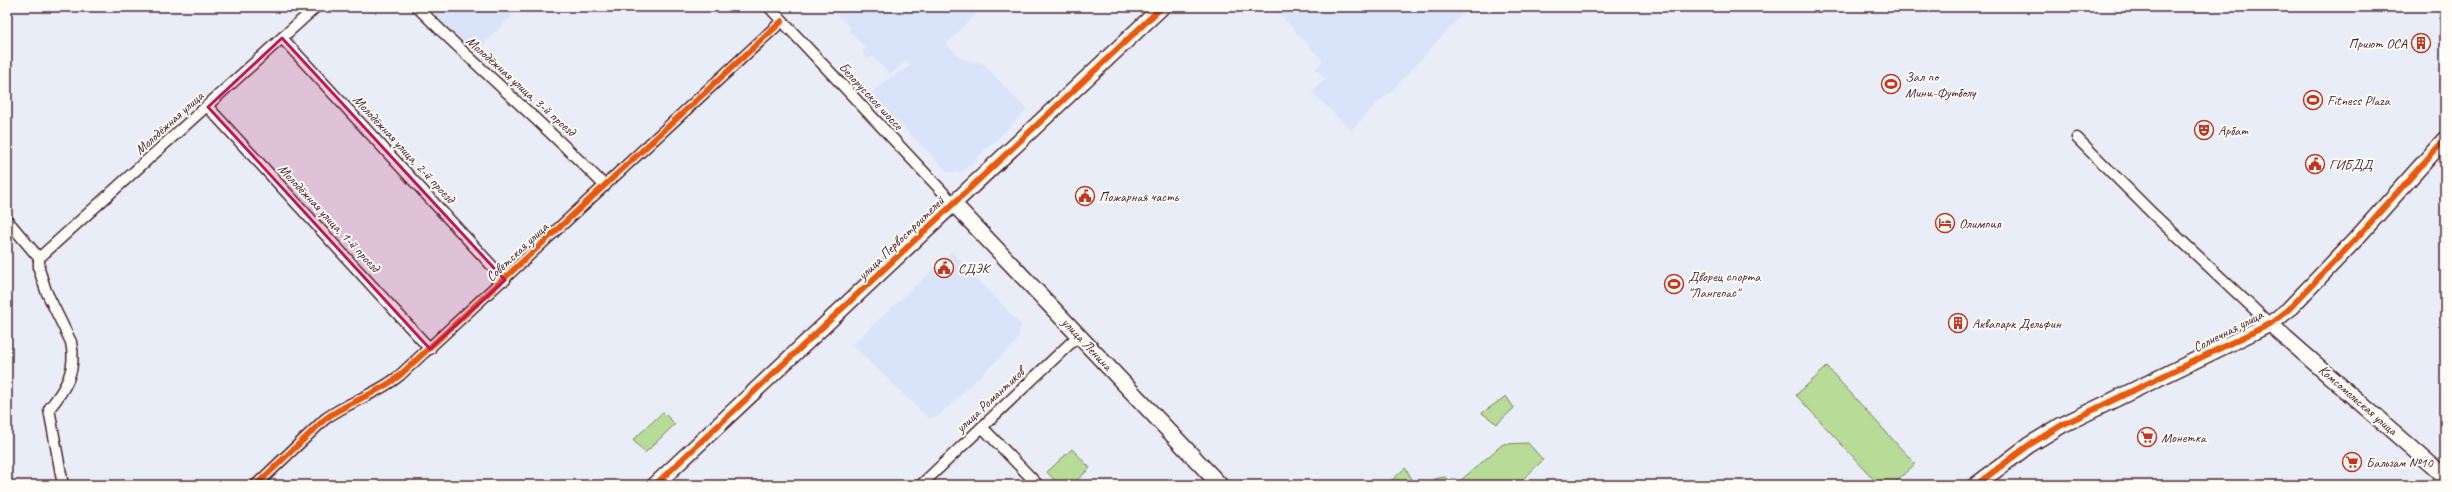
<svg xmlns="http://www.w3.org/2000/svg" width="2452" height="492" viewBox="0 0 2452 492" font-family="Caveat,sans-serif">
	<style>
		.built { fill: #d9e3f9 }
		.green { fill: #b6dc97; stroke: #807e61 }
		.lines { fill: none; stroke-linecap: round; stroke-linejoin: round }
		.street-casing { stroke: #4a1f2b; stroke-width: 13 }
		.secondary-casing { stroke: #4a1f2b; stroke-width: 18 }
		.street { stroke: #fdfcf7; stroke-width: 10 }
		.secondary { stroke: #fdfcf7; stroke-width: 15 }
		.cycleway-casing { stroke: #fdfcf7; stroke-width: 8 }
		.cycleway { stroke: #e8590c; stroke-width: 6 }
		.marked { fill: #c2185b; fill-opacity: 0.2; stroke: #c2185b; stroke-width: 3; stroke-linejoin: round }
		.labels { text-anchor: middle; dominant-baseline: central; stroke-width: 4; stroke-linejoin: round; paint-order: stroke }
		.poi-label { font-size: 14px; fill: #4a1f2b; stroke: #fdfcf7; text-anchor: start }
		.street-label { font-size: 14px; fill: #4a1f2b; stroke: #fdfcf7 }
	</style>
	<rect width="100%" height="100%" fill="#e8edf8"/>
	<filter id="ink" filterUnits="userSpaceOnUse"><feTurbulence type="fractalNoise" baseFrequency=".025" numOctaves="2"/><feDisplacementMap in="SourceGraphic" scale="8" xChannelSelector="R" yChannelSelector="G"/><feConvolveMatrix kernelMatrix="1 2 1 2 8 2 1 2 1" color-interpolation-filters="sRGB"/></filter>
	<g filter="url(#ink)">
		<!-- built -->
		<g class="built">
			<polygon points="427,7 521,7 473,54"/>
			<polygon points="829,7 983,7 946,44 962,59 984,64 1027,110 962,172 948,172 870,94 886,80 912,65 907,60 890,75 872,56 868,59 862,52 866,48 849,31 851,28"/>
			<polygon points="1273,7 1469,7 1389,94 1388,93 1351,130 1312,92 1326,79 1316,69 1323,61"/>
			<polygon points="952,252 1021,325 1017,341 938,416 929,418 852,345"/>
		</g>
		<!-- green -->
		<g class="green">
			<polygon points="1827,367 1915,464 1892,485 1879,485 1796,395"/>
			<polygon points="1506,396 1514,408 1497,424 1482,413"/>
			<polygon points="663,412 675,424 645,453 633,440"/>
			<polygon points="1528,443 1543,460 1517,485 1464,485 1460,481 1503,444"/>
			<polygon points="1072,449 1090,468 1072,485 1059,485 1047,472"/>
			<polygon points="1405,468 1412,479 1405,485 1387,485"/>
			<polygon points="1445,477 1453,485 1440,485 1434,479"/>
		</g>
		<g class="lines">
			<defs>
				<g id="street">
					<path d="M 417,7 C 478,68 544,124 605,186"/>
					<polyline points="769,7 954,204"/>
					<polyline points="282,38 505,280"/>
					<polyline points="208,107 430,349"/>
					<polyline points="2077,138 2152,213 2270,324"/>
					<polyline points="7,220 39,258"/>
					<polyline points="39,258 316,7"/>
					<path d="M 39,258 L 39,269 L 46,291 L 71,342 C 77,370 66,388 49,409 L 63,485"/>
					<polyline points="982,427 1038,485"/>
					<path d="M 256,485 L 325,419 C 348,402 377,394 399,376 L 782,21"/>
					<polyline points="921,485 1079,335"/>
				</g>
				<g id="secondary">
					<polyline points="954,204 1220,485"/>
					<polyline points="2270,324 2445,477"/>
					<polyline points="655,485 1162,7"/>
					<polyline points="1976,485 2029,445 2062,425 2270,324 2288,310 2354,241 2445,139"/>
				</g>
			</defs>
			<!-- street casing -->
			<use href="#street" class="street-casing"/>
			<!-- secondary casing -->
			<use href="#secondary" class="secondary-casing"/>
			<!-- street -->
			<use href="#street" class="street"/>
			<!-- secondary -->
			<use href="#secondary" class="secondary"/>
			<defs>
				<g id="cycleway">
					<path d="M 256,485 L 325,419 C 348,402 377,394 399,376 L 782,21"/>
					<polyline points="655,485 1162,7"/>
					<polyline points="1976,485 2029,445 2062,425 2270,324 2288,310 2354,241 2445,139"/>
				</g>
			</defs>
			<!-- cycleway casing -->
			<use href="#cycleway" class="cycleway-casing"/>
			<!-- cycleway -->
			<use href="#cycleway" class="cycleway"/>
		</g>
	</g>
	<!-- marked area -->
	<path class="marked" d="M 282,38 L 505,280 L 430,349 L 208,107 Z"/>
	<!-- icons -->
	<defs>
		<symbol id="building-ring" viewBox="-11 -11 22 22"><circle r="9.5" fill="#fdfcf7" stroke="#c8321e" stroke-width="1.5"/><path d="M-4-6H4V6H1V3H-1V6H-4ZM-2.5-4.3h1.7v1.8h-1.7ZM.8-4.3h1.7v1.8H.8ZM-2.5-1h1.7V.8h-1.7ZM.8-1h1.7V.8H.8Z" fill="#c8321e"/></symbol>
		<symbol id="stadium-ring" viewBox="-11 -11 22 22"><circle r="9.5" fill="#fdfcf7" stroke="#c8321e" stroke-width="1.5"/><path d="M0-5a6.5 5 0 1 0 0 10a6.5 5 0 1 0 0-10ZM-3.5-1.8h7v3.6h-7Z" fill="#c8321e"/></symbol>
		<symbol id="theatre-ring" viewBox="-11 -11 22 22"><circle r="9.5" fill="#fdfcf7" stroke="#c8321e" stroke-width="1.5"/><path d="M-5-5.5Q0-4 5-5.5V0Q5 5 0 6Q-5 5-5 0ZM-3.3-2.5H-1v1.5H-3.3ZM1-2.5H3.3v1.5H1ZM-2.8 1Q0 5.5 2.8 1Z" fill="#c8321e"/></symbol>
		<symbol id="civic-ring" viewBox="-11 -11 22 22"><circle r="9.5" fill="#fdfcf7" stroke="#c8321e" stroke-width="1.5"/><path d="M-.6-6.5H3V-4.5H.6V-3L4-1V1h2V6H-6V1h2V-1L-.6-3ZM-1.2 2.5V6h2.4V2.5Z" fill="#c8321e"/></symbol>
		<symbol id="hotel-ring" viewBox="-11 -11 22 22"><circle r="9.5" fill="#fdfcf7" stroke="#c8321e" stroke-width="1.5"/><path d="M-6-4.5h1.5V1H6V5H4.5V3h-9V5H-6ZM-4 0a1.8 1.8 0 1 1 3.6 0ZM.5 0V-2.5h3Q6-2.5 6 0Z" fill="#c8321e"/></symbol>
		<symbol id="supermarket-ring" viewBox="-11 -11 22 22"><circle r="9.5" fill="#fdfcf7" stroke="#c8321e" stroke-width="1.5"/><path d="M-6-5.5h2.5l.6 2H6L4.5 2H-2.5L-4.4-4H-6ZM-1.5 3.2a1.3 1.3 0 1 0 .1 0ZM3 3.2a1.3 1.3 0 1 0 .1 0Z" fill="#c8321e"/></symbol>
	</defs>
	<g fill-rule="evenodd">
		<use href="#building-ring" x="2410" y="32" width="22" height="22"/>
		<use href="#stadium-ring" x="1880" y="73" width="22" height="22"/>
		<use href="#stadium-ring" x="2302" y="89" width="22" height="22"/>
		<use href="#theatre-ring" x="2193" y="119" width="22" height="22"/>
		<use href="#civic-ring" x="2304" y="153" width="22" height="22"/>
		<use href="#civic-ring" x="1074" y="185" width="22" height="22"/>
		<use href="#hotel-ring" x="1934" y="212" width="22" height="22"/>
		<use href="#civic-ring" x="933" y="257" width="22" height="22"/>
		<use href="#stadium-ring" x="1663" y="273" width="22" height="22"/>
		<use href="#building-ring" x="1947" y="312" width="22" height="22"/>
		<use href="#supermarket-ring" x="2136" y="426" width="22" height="22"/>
		<use href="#supermarket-ring" x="2341" y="451" width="22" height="22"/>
	</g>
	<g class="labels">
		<!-- poi labels -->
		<g class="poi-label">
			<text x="2407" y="43" text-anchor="end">Приют ОСА</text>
			<text x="1905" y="76">Зал по<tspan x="1905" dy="16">Мини-Футболу</tspan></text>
			<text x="2327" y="100">Fitness Plaza</text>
			<text x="2218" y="130">Арбат</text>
			<text x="2329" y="164">ГИБДД</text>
			<text x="1099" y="196">Пожарная часть</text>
			<text x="1959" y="223">Олимпия</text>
			<text x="958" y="268">СДЭК</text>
			<text x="1688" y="276">Дворец спорта<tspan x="1688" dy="16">"Лангепас"</tspan></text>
			<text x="1972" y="323">Аквапарк Дельфин</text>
			<text x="2161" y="437">Монетка</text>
			<text x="2366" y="462">Бальзам №10</text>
		</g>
		<!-- street labels -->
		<g class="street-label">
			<text transform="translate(521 86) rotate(42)">Молодёжная улица, 3-й проезд</text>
			<text transform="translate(871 96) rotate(47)">Белорусское шоссе</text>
			<text transform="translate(169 123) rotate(-42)">Молодёжная улица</text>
			<text transform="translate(404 149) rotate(47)">Молодёжная улица, 2-й проезд</text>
			<text transform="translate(329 218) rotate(47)">Молодёжная улица, 1-й проезд</text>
			<text transform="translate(901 238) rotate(-44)">улица Первостроителей</text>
			<text transform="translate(517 252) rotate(-43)">Советская улица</text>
			<text transform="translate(2228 331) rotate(-27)">Солнечная улица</text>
			<text transform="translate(1087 344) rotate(47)">улица Ленина</text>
			<text transform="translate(990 400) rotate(-43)">улица Романтиков</text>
			<text transform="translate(2358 400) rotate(41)">Комсомольская улица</text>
		</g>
	</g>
	<!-- margin -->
	<rect width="2452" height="492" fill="none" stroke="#fdfcf7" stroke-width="24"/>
	<rect x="12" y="12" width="2428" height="468" fill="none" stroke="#4a1f2b" stroke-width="1.5" filter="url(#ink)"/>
</svg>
